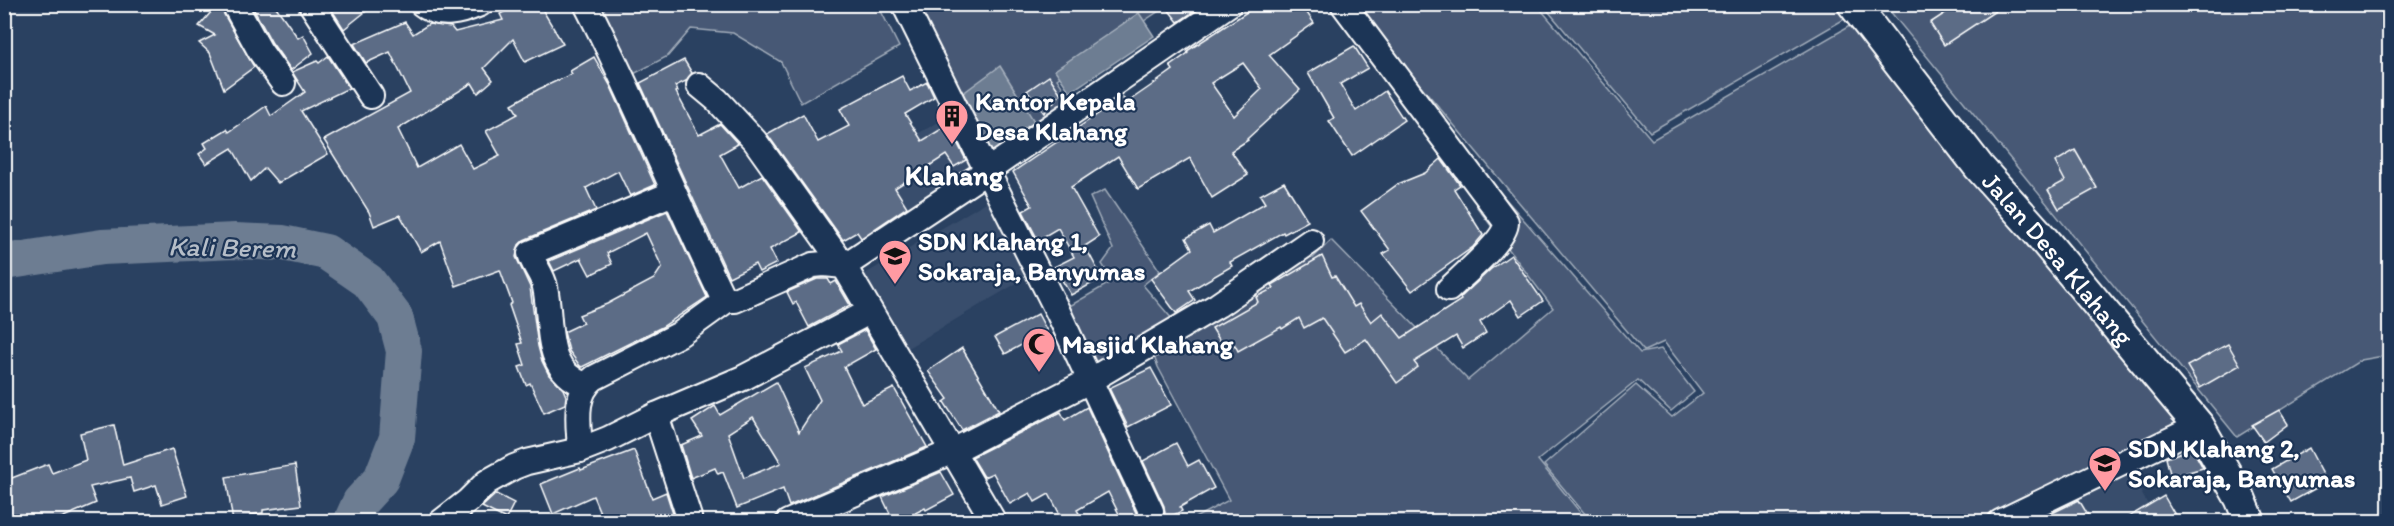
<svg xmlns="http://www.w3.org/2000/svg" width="2394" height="526" viewBox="0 0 2394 526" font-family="Itim,sans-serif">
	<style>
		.built { fill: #394e6c }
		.green { fill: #465975; stroke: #a2acba; stroke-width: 1.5 }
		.water { fill: #6d7d92; stroke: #a7b1be; stroke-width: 1.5 }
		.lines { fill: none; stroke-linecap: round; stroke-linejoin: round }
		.river { stroke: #6d7d92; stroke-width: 36 }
		.building { fill: #5b6c86; stroke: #fff; stroke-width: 1.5; fill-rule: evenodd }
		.minor-casing { stroke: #fff; stroke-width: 28 }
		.tertiary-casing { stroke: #fff; stroke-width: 34 }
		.minor { stroke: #1d3557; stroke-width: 24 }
		.tertiary { stroke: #1d3557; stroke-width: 30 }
		.labels { text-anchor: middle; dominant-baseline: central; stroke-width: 4.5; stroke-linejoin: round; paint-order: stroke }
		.poi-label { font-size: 26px; font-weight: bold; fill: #fff; stroke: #1d3557; text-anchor: start }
		.street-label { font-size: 26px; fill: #fff; stroke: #1d3557 }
		.water-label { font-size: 27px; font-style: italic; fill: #b6bec8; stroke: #1d3557 }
		.quarter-label { font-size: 28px; font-weight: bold; fill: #fff; stroke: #1d3557 }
	</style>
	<rect width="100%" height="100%" fill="#2a4161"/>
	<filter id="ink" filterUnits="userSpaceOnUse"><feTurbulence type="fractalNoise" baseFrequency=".0167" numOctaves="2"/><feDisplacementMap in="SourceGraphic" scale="12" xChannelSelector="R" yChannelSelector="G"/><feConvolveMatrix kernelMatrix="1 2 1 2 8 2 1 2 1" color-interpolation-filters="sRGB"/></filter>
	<g filter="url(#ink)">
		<!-- built -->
		<g class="built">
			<polygon points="950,116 977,163 886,226 853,169"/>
			<polygon points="993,198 1037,271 904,350 860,277"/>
			<polygon points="2124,462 2157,521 2016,522"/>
		</g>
		<!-- green -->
		<g class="green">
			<polygon points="1838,4 1848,17 1650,132 1543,5"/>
			<polygon points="588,5 878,5 899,47 801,103 781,62 733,33 691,29 668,56 628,77"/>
			<polygon points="907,5 1168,5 1057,79 1075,106 987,166"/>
			<polygon points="1353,5 1537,5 1652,140 1853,24 2192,424 1980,521 1591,521 1544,465 1636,385 1672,417 1703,393 1664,342 1644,351"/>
			<polygon points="1885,5 2389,5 2389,355 2361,360 2237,437"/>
			<polygon points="1497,189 1640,353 1661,349 1694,392 1671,411 1638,380 1538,460 1587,521 1189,521 1229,500 1158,367 1152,351 1101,374 1061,311 1113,281 1102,264 1113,249 1090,197 1105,190 1160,271 1143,285 1185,334 1301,249 1313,258 1331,240 1468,380 1553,308 1477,207"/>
		</g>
		<!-- water -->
		<g class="water">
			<polygon points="1139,13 1154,36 1070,92 1055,70"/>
			<polygon points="1000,66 1037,126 989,161 955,99"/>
		</g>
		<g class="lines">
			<!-- river -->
			<polyline class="river" points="4,262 102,247 235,241 283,243 326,252 368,281 395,317 404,351 397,438 381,479 360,502 351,522"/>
		</g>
		<!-- building -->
		<g class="building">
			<polygon points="218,4 254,67 224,89 210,53 199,43 215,35 199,26"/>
			<polygon points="263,4 274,4 298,38 303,35 313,53 291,70 272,43 253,8"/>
			<polygon points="328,4 375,4 344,29"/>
			<polygon points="519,4 539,4 563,44 525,62 513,39 484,68 493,80 478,93 472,83 398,129 417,168 459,144 473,169 500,156 486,131 518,114 512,104 539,89 572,74 570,71 594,57 611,87 655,185 630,196 618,171 586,188 596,210 524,240 519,245 516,257 530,287 538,346 542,361 549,375 563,389 566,396 565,404 544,413 530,383 526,385 519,367 525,365 518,344 522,343 509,305 512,303 500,270 456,286 440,241 421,252 400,215 374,226 369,212 324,140 410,93 390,52 366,63 354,44 405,22 413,34 429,24 451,27 455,32 503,20 500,14"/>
			<polygon points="1164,4 1201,4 1202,6 1178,22"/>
			<path d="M 1259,4 L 1301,4 L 1314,23 L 1269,55 L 1300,90 L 1247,139 L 1248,140 L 1231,151 L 1248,175 L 1212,198 L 1190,158 L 1138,189 L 1118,156 L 1071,187 L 1099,237 L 1085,246 L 1102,278 L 1071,295 L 1054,267 L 1074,257 L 1058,228 L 1038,240 L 1023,211 L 1032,206 L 1013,172 L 1123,97 L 1126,103 L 1155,83 L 1173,70 L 1170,66 L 1188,53 L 1187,51 ZM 1243,63 L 1262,89 L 1234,116 L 1211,83 Z"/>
			<polygon points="1959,4 2006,4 1944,45 1930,23"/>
			<polygon points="1354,46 1368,68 1340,84 1356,111 1385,91 1404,120 1352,156 1329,121 1334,118 1308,73"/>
			<polygon points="328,56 349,88 301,111 328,154 278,183 265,168 251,181 232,148 206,164 199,154 207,148 204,143 227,129 229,132 266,106 271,116 305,92 292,72 317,61 319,63"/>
			<polygon points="684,60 692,73 686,81 675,86 678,91 676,92 699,135 720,124 738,144 720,154 739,188 762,175 802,232 770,249 777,263 759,272 755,264 729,277 640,83"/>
			<polygon points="902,76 910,91 927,82 934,97 905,114 922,141 948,125 966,160 954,167 946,155 895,188 907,207 861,238 857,232 843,240 767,134 803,114 818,142 849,126 840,109"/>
			<polygon points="1049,76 1061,94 1044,113 1027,91"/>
			<polygon points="2075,150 2097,188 2059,209 2048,190 2065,181 2055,162"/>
			<polygon points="1441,159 1460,185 1454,189 1483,235 1473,247 1412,291 1383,254 1390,250 1361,211 1398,184 1425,173"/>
			<polygon points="1284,182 1308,221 1284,234 1283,232 1230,262 1232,266 1189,291 1195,300 1176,313 1151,279 1192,249 1186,238 1209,225 1213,233 1265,203 1260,195"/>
			<polygon points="667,211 707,297 662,327 582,367 580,366 569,351 564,332 583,323 579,315 607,304 654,279 662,267 646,233 607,253 612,264 590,275 581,258 554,271 549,261"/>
			<polygon points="1511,255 1543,301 1521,316 1511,300 1480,322 1486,333 1463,348 1456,336 1414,362 1418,367 1397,383 1366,339 1345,352 1322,318 1304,328 1299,318 1282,329 1281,327 1238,351 1235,345 1226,351 1212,328 1258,302 1256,297 1274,288 1272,285 1322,256 1332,277 1335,276 1354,307 1359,304 1371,322 1382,313 1402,338 1461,300 1460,298 1491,269"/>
			<polygon points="817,279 828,279 831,284 836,281 850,305 809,327 796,302 793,304 787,292"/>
			<polygon points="1038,314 1047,331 1005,354 995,337"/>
			<path d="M 865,330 L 876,349 L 844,367 L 862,404 L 894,388 L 927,447 L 789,506 L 783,489 L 737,508 L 723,472 L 718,474 L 715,468 L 691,478 L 681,445 L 702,436 L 692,421 L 715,406 L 720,415 L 776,382 L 799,432 L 820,400 L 805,368 L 842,351 L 838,344 ZM 753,417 L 781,463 L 744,478 L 728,433 Z"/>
			<polygon points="2228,344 2240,365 2200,388 2187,366"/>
			<polygon points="962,348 999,411 962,430 944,402 948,399 928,371"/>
			<polygon points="1151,368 1171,405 1128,427 1109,388"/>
			<polygon points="1087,407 1138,517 1142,522 1123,522 1108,492 1077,510 1084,522 1064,522 1049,494 1035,502 1030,493 1010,504 993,473 984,477 972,457 1061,412 1065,420"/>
			<polygon points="2279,410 2288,424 2264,442 2252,425"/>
			<polygon points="114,425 123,465 172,449 187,496 162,504 156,485 134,492 130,478 90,487 96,503 52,522 4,522 4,481 48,464 52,473 86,460 80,433"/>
			<polygon points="1176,443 1188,466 1199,460 1214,488 1180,507 1182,511 1160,522 1165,513 1164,506 1143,461"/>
			<polygon points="2192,448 2203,468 2171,477 2166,458"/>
			<polygon points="2309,448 2327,482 2291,502 2272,469"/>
			<polygon points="634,450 652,498 666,492 674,517 664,522 604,522 593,496 553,514 541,484 580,468 581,470"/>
			<polygon points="295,465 301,505 263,510 263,513 251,515 252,522 233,522 226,477"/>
			<polygon points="941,472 954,495 926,510 925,508 898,522 894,522 882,497"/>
			<polygon points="496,494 514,503 506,519 482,507"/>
			<polygon points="2164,496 2179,522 2120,522"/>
			<polygon points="2079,500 2092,522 2034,522"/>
		</g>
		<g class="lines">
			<defs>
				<g id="minor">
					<polyline points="234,4 260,51 283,83"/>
					<polyline points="311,4 371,96"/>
					<path d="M 422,4 C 440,19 461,12 480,4"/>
					<path d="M 586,4 C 635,99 675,198 721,294 L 727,300 L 735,300 L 813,265 L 824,264 L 844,266 L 987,171 L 1058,312 L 1151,511"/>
					<polyline points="904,4 987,171 1229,4"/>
					<path d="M 1343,4 L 1506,222 C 1507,239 1462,276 1449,289"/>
					<polyline points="699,85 717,100 755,141 844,266 994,522"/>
					<path d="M 585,385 C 542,369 553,324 545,287 C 543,275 533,265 530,253 L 673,193"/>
					<polyline points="656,415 689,517"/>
					<path d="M 580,450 C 579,424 572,396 594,378 L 680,334 L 727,300"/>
					<polyline points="441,522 468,501 487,482 514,467 527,462 580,450 608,439 656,415 743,378 869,312"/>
					<polyline points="788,522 951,452 1089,381 1218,305 1311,241"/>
					<polyline points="2000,522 2199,426"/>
				</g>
				<g id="tertiary">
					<path id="s1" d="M 1853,4 L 1979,167 L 2038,233 L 2199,426 L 2240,498 L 2250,522"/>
				</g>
			</defs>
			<!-- minor casing -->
			<use href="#minor" class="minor-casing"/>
			<!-- tertiary casing -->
			<use href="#tertiary" class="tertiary-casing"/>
			<!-- minor -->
			<use href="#minor" class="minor"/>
			<!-- tertiary -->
			<use href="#tertiary" class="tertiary"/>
		</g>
	</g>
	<!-- icons -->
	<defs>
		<symbol id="building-pin" viewBox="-11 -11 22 30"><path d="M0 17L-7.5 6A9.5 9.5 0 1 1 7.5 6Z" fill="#ff9aa2" stroke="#1d3557"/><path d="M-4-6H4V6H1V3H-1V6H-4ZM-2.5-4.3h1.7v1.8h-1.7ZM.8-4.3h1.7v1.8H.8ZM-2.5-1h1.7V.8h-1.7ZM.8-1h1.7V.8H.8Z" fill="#111"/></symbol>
		<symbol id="school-pin" viewBox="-11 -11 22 30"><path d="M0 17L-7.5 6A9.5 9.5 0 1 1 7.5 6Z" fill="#ff9aa2" stroke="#1d3557"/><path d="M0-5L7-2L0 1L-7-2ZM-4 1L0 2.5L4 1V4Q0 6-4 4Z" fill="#111"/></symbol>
		<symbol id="mosque-pin" viewBox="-11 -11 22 30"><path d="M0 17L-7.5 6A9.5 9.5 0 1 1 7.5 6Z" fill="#ff9aa2" stroke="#1d3557"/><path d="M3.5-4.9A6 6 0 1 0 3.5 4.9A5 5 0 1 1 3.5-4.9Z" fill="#111"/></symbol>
	</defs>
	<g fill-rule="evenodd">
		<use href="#building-pin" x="933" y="97" width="38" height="52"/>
		<use href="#school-pin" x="876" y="237" width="38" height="52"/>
		<use href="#mosque-pin" x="1020" y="325" width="38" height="52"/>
		<use href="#school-pin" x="2086" y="444" width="38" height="52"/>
	</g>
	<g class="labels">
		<!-- poi labels -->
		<g class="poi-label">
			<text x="975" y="101">Kantor Kepala<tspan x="975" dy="30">Desa Klahang</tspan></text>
			<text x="918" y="241">SDN Klahang 1,<tspan x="918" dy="30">Sokaraja, Banyumas</tspan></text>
			<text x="1062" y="344">Masjid Klahang</text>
			<text x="2128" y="448">SDN Klahang 2,<tspan x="2128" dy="30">Sokaraja, Banyumas</tspan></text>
		</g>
		<!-- street labels -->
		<g class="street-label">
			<text stroke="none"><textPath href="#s1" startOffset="327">Jalan Desa Klahang</textPath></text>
		</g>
		<!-- water labels -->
		<g class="water-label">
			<text transform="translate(232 247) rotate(1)">Kali Berem</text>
		</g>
		<!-- quarter labels -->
		<g class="quarter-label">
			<text x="954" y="175">Klahang</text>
		</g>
	</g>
	<!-- margin -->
	<rect width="2394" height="526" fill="none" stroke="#1d3557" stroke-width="24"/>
	<rect x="12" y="12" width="2370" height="502" fill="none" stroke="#fff" stroke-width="2" filter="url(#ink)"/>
</svg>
